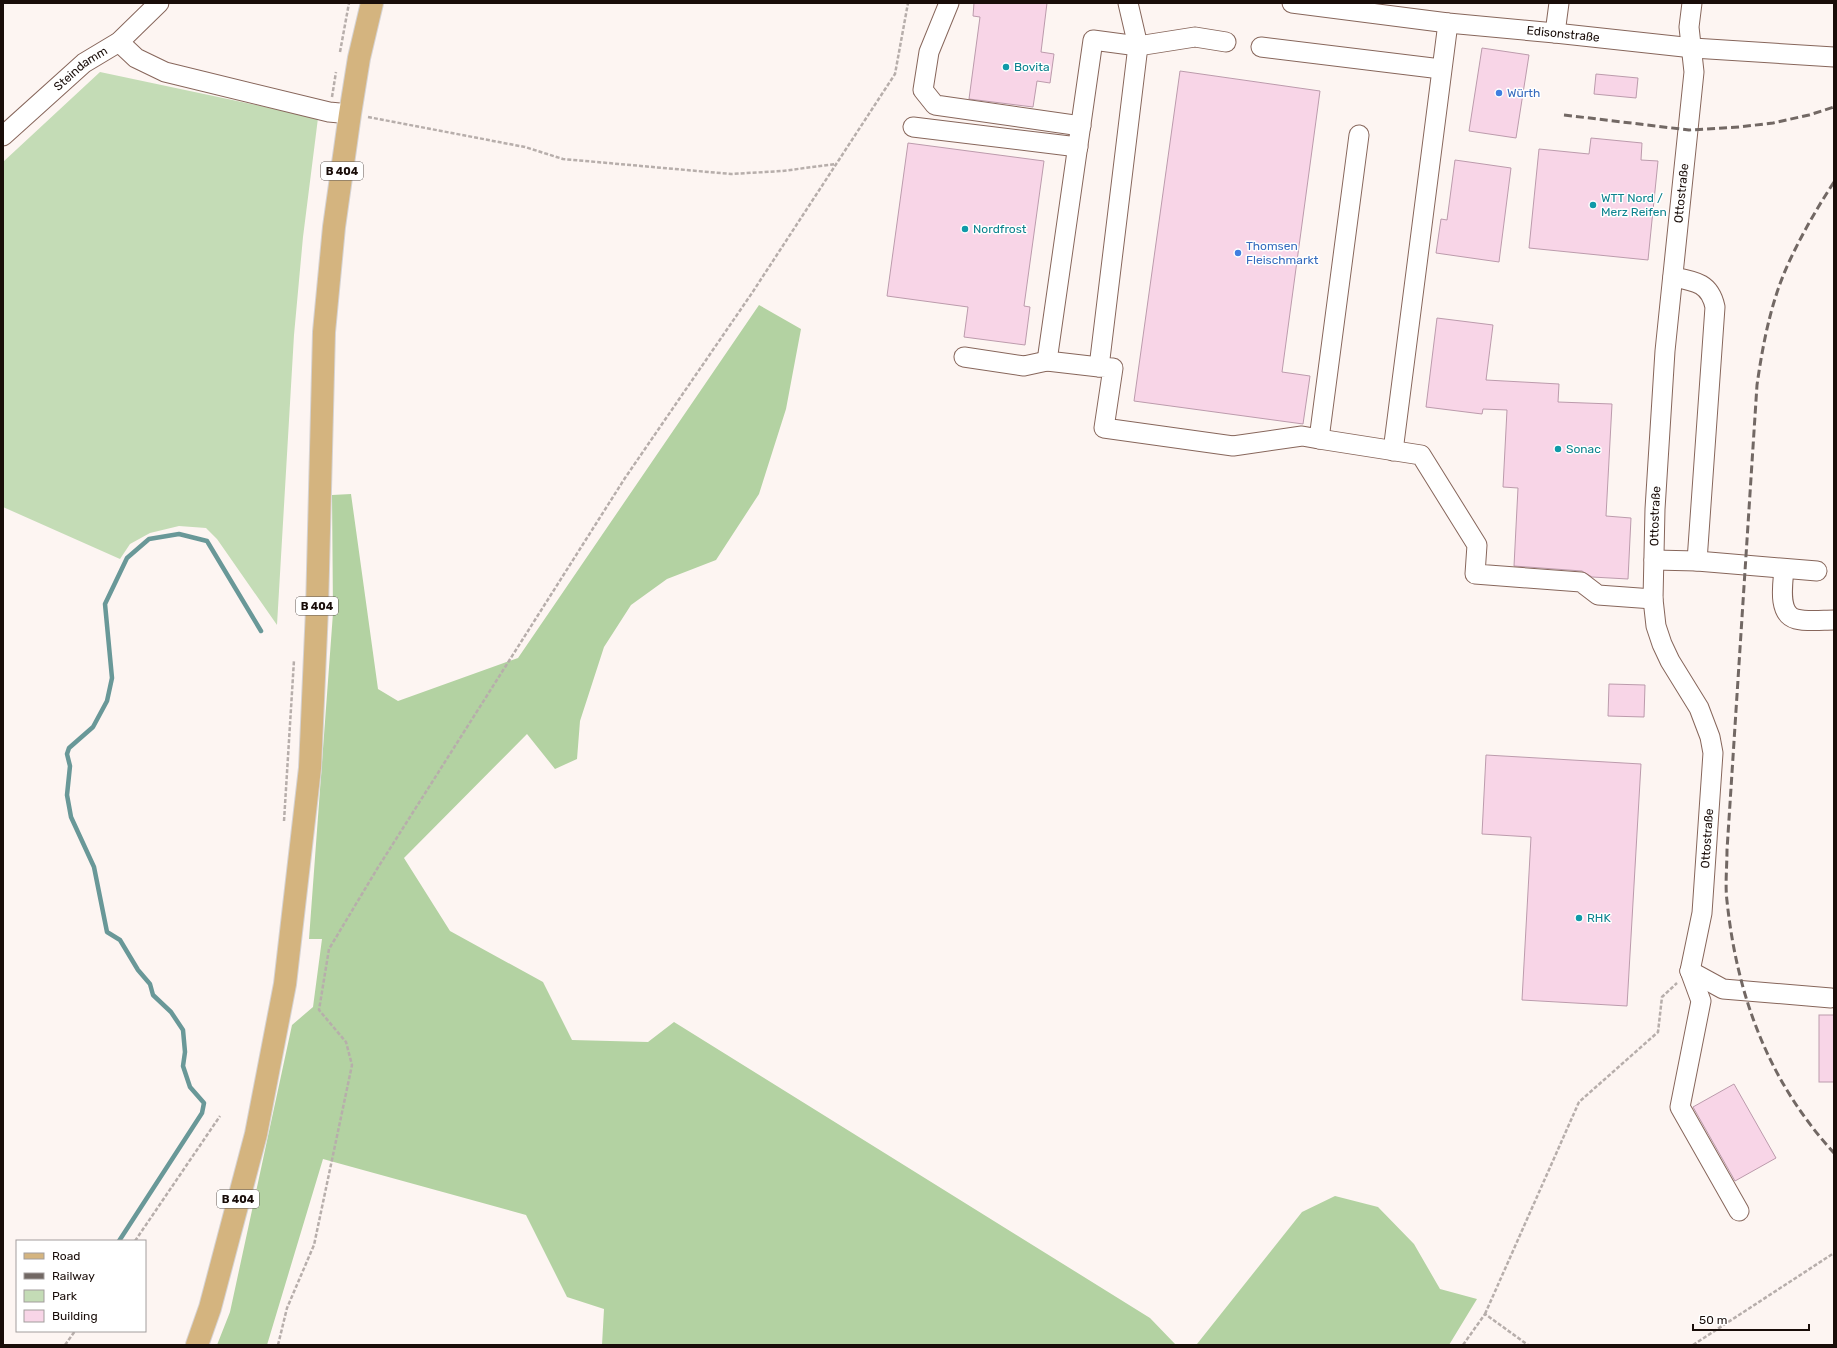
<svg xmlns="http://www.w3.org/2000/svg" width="1837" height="1348" viewBox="0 0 1837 1348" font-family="Rubik,sans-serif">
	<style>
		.green { fill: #c4dcb6 }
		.forest { fill: #b3d2a2 }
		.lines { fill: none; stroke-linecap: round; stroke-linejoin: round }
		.stream { stroke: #699898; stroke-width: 4.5 }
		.building { fill: #f8d5e7; stroke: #bc9bac }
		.minor-casing { stroke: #87665b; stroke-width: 21 }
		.major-casing { stroke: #d6d3d3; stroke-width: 24 }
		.path { stroke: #b7aeab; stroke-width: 2.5; stroke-dasharray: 4 2; stroke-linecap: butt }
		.minor { stroke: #fff; stroke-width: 19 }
		.major { stroke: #d4b47f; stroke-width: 22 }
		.rail { stroke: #726864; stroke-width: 3; stroke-dasharray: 8 4; stroke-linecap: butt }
		.culture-dot { fill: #0f9aa8; stroke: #fff; stroke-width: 1.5 }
		.shop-dot { fill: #3f7fe0; stroke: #fff; stroke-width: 1.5 }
		.labels { text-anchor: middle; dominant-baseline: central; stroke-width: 3; stroke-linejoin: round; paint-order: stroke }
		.shield { fill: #fff; stroke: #5e5653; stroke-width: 1 }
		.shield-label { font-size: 11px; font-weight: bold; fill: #190d09 }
		.street-label { font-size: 12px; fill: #190d09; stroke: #fff }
		.culture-label { font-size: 12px; fill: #0d838f; stroke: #fff; text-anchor: start }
		.shop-label { font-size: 12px; fill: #366cbe; stroke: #fff; text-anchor: start }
	</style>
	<rect width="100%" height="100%" fill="#fdf5f2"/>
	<!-- green -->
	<polygon class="green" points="100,72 318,118 303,237 294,335 277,625 217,539 206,528 179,526 150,533 130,544 120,559 3,507 3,162"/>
	<!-- forest -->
	<g class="forest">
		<polygon points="759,305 801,329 786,409 759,494 716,560 667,579 631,605 604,647 580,721 577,759 555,769 527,734 404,858 450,931 543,982 572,1040 648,1042 674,1022 1150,1318 1176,1345 602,1345 604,1309 567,1297 526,1215 323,1159 267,1345 217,1345 230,1312 292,1025 313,1007 322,939 309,939 333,613 332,495 351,494 378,689 398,701 518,658"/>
		<polygon points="1335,1196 1378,1207 1414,1244 1440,1289 1477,1299 1449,1345 1194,1345 1197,1344 1302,1212"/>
	</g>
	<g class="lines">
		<!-- stream -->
		<polyline class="stream" points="119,1241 202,1113 204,1103 190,1087 183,1066 185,1052 183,1030 171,1012 153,995 150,984 138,970 120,940 107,932 94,867 71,817 67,795 70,766 67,754 69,748 93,727 107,701 112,678 105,604 127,558 149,539 179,534 207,541 261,631"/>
	</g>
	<!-- building -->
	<g class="building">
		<polygon points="974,3 1047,3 1041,52 1054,54 1050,83 1037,81 1033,107 969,99 980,17 973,16"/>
		<polygon points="1482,48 1529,55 1516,138 1469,131"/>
		<polygon points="1180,71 1320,91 1282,372 1310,376 1303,424 1134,401"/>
		<polygon points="1596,74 1638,78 1636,98 1594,94"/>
		<polygon points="1591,138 1642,143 1641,160 1658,161 1648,260 1529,248 1539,149 1589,154"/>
		<polygon points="908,143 1044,161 1024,306 1030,307 1025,345 964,337 968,307 887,296"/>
		<polygon points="1455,160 1511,168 1499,262 1436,253 1441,219 1447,220"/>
		<polygon points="1437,318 1493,325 1486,380 1559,384 1558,402 1612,404 1606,516 1631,518 1628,579 1592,577 1582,571 1514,566 1518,488 1503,487 1507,410 1483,409 1482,414 1426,407"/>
		<polygon points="1609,684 1645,685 1644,717 1608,716"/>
		<polygon points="1486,755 1641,764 1627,1006 1522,1000 1531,837 1482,834"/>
		<rect x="1819" y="1015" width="15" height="67"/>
		<polygon points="1734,1084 1776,1158 1735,1181 1693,1107"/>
	</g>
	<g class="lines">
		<defs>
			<g id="minor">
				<polyline points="949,3 929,52 923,90 935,105 1081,126"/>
				<polyline points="1128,3 1138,46 1099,367 1113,368 1104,428 1233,446 1302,436 1319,439 1359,135"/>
				<path id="s1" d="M 1292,3 L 1448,23 L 1555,33 L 1693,48 L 1834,57"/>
				<polyline points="1555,33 1559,3"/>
				<polyline points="119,42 136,58 165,72 329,112 350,114"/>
				<polyline points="1261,47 1441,69"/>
				<polyline points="913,127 1078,147"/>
				<path id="s2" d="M 3,136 L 84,63 L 119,42 L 159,3"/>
				<path d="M 1673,277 C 1695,281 1710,283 1715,307 L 1697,561"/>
				<polyline points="964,357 1024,366 1047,361"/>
				<polyline points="1099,367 1047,361 1093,40 1138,46 1195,37 1226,42"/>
				<polyline points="1319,439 1421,455 1477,545 1475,574 1581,582 1598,595 1653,599"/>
				<polyline points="1393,451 1448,23"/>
				<polyline points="1654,560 1697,561 1817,571"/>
				<path d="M 1784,569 C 1783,583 1777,614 1796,619 C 1807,622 1823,620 1834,620"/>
				<path id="s3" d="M 1690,971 L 1702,913 L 1713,753 L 1710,737 L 1699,708 L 1670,661 L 1662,644 L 1656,626 L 1653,599 L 1655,509 L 1665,351 L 1694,72 L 1689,27 L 1692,3"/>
				<polyline points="1690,971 1701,1001 1680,1107 1739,1211"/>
				<polyline points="1690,971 1723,989 1831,998"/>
			</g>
			<polyline id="major" points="197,1345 210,1308 256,1134 285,984 310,768 317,609 324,332 334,227 350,114 359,58 372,3"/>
		</defs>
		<!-- minor casing -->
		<use href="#minor" class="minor-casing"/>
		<!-- major casing -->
		<use href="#major" class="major-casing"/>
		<!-- path -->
		<g class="path">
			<polyline points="340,52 349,3"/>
			<polyline points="332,97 336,72"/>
			<polyline points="368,117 525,147 563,159 731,174 782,171 836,164"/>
			<polyline points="284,821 294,660"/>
			<polyline points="135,1241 220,1116"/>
			<polyline points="1485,1314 1579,1102 1658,1032 1662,997 1677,983"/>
			<polyline points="65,1345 75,1331"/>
			<polyline points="278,1345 287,1308 314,1245 352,1065 346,1042 319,1010 329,949 377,869 625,478 752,293 895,74 908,3"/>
			<polyline points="1463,1345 1485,1314 1528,1345"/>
			<polyline points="1693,1345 1834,1253"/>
		</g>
		<!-- minor -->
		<use href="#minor" class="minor"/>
		<!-- major -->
		<use href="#major" class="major"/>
		<!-- rail -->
		<g class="rail">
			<polyline points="1564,115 1689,130 1739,127 1773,123 1809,115 1834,107"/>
			<path d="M 1834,182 C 1817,208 1802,234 1789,262 C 1771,301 1763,343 1757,385 L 1727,850 C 1727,867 1725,885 1727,901 C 1737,997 1769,1082 1834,1153"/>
		</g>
	</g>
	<!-- markers -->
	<g class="culture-dot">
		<circle cx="1006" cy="67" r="4"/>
		<circle cx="1593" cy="205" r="4"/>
		<circle cx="965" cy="229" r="4"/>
		<circle cx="1558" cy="449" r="4"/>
		<circle cx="1579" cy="918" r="4"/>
	</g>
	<g class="shop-dot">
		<circle cx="1499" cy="93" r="4"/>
		<circle cx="1238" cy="253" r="4"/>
	</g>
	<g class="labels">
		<!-- shield labels -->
		<g class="shield">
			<rect x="321" y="162" width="42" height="18" rx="3"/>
			<rect x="296" y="597" width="42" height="18" rx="3"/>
			<rect x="217" y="1190" width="42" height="18" rx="3"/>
		</g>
		<g class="shield-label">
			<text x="342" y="171">B 404</text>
			<text x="317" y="606">B 404</text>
			<text x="238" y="1199">B 404</text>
		</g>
		<!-- street labels -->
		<g class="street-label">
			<text stroke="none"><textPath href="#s1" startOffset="273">Edisonstraße</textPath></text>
			<text stroke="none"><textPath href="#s2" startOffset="103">Steindamm</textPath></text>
			<text stroke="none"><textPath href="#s3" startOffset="794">Ottostraße</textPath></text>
			<text stroke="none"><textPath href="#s3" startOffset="470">Ottostraße</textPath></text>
			<text stroke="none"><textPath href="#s3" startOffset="134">Ottostraße</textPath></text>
		</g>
		<!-- culture labels -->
		<g class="culture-label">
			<text x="1014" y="67">Bovita</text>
			<text x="1601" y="198">WTT Nord /<tspan x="1601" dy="14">Merz Reifen</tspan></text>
			<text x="973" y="229">Nordfrost</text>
			<text x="1566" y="449">Sonac</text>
			<text x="1587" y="918">RHK</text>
		</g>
		<!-- shop labels -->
		<g class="shop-label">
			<text x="1507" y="93">Würth</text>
			<text x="1246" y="246">Thomsen<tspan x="1246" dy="14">Fleischmarkt</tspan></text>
		</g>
	</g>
	<!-- border -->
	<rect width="1837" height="1348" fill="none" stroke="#190d09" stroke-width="8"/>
	<!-- legend -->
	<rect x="16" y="1240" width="130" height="92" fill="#ffffff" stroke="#a39e9d"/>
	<rect x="24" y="1253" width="20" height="6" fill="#d4b47f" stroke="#a39e9d"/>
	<text x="52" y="1260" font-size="12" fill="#190d09">Road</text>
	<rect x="24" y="1273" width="20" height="6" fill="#726864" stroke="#a39e9d"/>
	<text x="52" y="1280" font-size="12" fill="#190d09">Railway</text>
	<rect x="24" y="1290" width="20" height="12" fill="#c4dcb6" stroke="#a39e9d"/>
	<text x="52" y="1300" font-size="12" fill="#190d09">Park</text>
	<rect x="24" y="1310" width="20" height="12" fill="#f8d5e7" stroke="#a39e9d"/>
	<text x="52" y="1320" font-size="12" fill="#190d09">Building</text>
	<!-- scale -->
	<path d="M1693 1324v6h116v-6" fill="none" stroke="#190d09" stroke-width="2"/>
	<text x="1699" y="1324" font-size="12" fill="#190d09" stroke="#ffffff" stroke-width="3" paint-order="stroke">50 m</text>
</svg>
